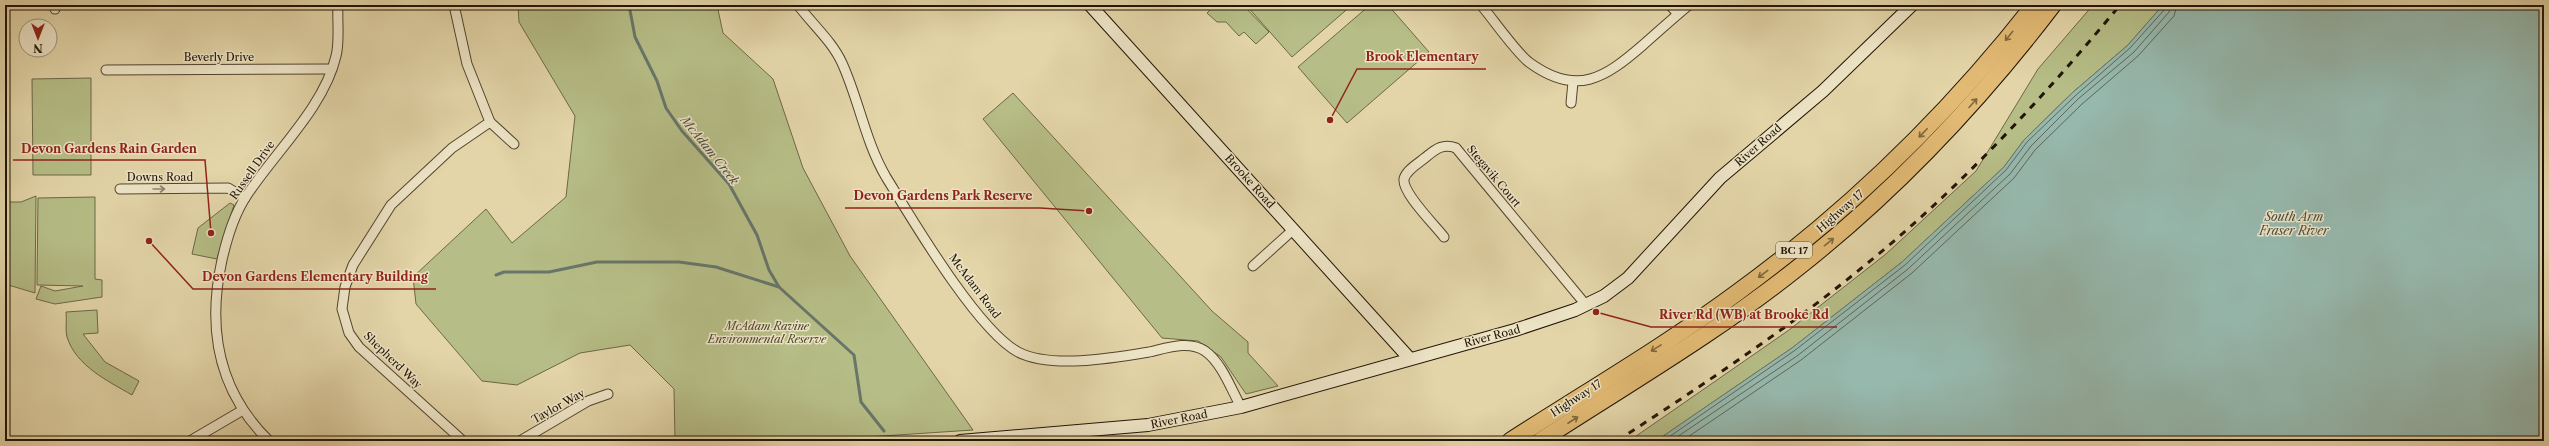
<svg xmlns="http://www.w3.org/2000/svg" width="2549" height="446" viewBox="0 0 2549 446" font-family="'Libre Caslon Text',serif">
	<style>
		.green { fill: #b6bd86; stroke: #6c6846 }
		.water { fill: #96b8ad; stroke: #67766a }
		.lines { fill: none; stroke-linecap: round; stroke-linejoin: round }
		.shore { stroke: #5c6659; stroke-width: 1 }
		.stream { stroke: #67766a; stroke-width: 3 }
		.street-casing { stroke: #52442e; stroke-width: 11 }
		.secondary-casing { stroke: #211405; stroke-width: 14 }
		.highway-casing { stroke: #211405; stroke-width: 18 }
		.street { stroke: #ede4c6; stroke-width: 9 }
		.secondary { stroke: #ede4c6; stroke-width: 12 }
		.highway { stroke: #e2ba74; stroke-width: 16 }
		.rail { stroke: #211405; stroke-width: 3; stroke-dasharray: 7 7; stroke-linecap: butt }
		.oneway { stroke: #82673c }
		.oneway2 { stroke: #91866f }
		.labels { text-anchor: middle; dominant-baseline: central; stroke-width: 3; stroke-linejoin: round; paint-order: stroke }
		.shield { fill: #ede4c6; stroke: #5e523f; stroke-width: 1 }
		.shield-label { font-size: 10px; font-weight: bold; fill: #211405 }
		.street-label { font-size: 11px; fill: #211405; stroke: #ede4c6 }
		.park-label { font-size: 11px; font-style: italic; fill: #4e472c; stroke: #ede4c6 }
		.water-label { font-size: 12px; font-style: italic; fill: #4a4d40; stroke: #ede4c6 }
		.leader { fill: none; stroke: #8f2418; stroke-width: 1.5 }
		.callout-dot { fill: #8f2418; stroke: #ede4c6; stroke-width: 1.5 }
		.callout-label { font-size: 12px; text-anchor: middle; font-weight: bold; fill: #8f2418; stroke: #ede4c6; stroke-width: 3; stroke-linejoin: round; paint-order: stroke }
	</style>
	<rect width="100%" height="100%" fill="#e3d5a8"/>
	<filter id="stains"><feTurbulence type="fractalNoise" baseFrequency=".005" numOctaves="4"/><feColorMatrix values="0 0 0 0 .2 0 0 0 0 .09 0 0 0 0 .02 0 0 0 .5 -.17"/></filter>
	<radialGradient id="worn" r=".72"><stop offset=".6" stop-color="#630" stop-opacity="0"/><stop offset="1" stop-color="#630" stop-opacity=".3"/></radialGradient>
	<!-- green -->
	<g class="green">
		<polygon points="518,5 717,5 723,33 773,79 803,168 850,256 973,430 806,441 675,441 674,389 630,345 580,353 517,385 482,381 416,304 413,277 486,209 512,243 566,197 575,116 519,22"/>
		<polygon points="1215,5 1243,5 1269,32 1256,44 1244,32 1239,36 1226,22 1217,22 1207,13"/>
		<polygon points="1246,5 1352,5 1292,57"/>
		<polygon points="1370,5 1388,5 1429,52 1347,123 1298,67"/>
		<polygon points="2093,5 2163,5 2128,45 2072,93 2024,140 2004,167 1902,262 1792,348 1656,441 1629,441 1789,330 1886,254 1976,171 2038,69"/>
		<polygon points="91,78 91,175 33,175 32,79"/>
		<polygon points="1013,93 1212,311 1248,342 1248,353 1278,386 1246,394 1221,357 1198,341 1162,338 983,119"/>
		<polygon points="36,196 35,293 5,284 5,202 21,202"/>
		<polygon points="95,197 95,279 102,280 102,297 55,304 36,299 41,286 55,291 83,286 37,285 38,198"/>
		<polygon points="230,203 234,205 217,259 192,254 198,228"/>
		<path d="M 97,310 L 98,333 L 83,334 L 105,362 L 139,381 L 132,395 C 108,381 76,366 67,337 C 65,330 67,320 66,312 Z"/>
	</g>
	<!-- water -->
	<polygon class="water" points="2163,5 2544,5 2544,441 1656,441 1792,348 1902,262 2004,167 2024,140 2072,93 2128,45"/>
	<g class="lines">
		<!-- shore -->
		<g class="shore">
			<polyline points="1663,441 1794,351 1905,265 2006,170 2027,142 2075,96 2130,48 2165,9 2166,5"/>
			<polyline points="1671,441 1797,356 1908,269 2010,174 2031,146 2078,99 2134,52 2169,12 2171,5"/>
			<polyline points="1682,441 1801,360 1912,273 2014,178 2035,150 2082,104 2138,56 2174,16 2177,5"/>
		</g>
		<!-- stream -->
		<g class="stream">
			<polyline points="629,5 635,37 657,81 666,108 682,131 729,184 757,235 769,270 779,287 854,355 861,402 884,431"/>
			<polyline points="496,275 504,272 549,272 597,262 679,262 716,267 779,287"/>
		</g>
		<defs>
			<g id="street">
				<polyline points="454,5 467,64 490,122 452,148 391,205 353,265 345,287 342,309 349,333 359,347 463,441"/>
				<path d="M 798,5 C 812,24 832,41 842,63 C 859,100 865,141 886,177 C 912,219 977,330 1018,352 C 1051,369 1113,358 1149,352 C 1167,348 1189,340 1205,351 C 1222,363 1231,389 1241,407"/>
				<path d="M 1481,5 C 1493,19 1517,54 1530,63 C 1577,97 1605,78 1643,45 C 1658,32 1673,18 1689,5"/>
				<polyline points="1670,5 1678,14"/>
				<polyline points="55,9 55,5"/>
				<polyline points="106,70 331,69"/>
				<polyline points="1571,103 1573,82"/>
				<polyline points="490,122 514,144"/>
				<polyline points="120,189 228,188 245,198"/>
				<path d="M 1444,237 C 1435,225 1402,193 1404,179 C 1406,170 1419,163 1426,157 C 1436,149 1443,143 1456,148 L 1586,305"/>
				<polyline points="1253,266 1294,229"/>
				<polyline points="1081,431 1083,441"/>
				<polyline points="190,441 243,410"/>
				<path d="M 269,441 C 218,391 207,328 222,260 C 227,238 233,217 245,198 C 273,154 324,108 336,56 C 340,41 337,21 338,5"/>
				<polyline points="520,441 588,401 608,394"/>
			</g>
			<g id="secondary">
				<polyline points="1090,5 1410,359"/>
				<polyline points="960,441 1148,425 1241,407 1515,330 1575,310 1604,296 1628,278 1720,178 1823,91 1912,5"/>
			</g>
			<g id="highway">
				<path d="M 1510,441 C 1586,392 1665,346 1738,292 C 1850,210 1948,115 2034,5"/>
				<path d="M 1540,441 C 1628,384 1719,331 1800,266 C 1896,190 1979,102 2053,5"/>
			</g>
		</defs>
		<!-- street casing -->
		<use href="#street" class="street-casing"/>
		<!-- secondary casing -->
		<use href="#secondary" class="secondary-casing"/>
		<!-- highway casing -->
		<use href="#highway" class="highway-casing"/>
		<!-- street -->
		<use href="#street" class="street"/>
		<!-- secondary -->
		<use href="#secondary" class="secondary"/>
		<!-- highway -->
		<use href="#highway" class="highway"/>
		<!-- rail -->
		<path class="rail" d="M 1617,441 C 1701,386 1786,330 1864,266 C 1958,190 2043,98 2120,5"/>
	</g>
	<!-- one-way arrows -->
	<defs><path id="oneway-shaft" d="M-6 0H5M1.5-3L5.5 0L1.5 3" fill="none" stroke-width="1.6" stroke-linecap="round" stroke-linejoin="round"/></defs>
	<g class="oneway">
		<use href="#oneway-shaft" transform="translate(2009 36) rotate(129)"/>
		<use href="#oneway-shaft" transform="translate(1973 103) rotate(-48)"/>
		<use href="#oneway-shaft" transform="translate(1923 133) rotate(134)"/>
		<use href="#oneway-shaft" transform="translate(1829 242) rotate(-39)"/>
		<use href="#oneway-shaft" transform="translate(1763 274) rotate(143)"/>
		<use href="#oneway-shaft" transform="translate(1656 348) rotate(148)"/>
		<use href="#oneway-shaft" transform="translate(1573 420) rotate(-33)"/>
	</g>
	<use class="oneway2" href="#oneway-shaft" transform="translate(159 189)"/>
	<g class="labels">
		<!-- shield labels -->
		<rect class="shield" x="1776" y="242" width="36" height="16" rx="3"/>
		<g class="shield-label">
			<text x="1794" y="250">BC 17</text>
		</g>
		<!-- street labels -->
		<g class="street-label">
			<text x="219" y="57">Beverly Drive</text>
			<text transform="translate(1758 145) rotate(-41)">River Road</text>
			<text transform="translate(252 170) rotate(-55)">Russell Drive</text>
			<text transform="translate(1494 176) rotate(50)">Stegavik Court</text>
			<text x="160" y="177">Downs Road</text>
			<text transform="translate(1250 181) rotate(48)">Brooke Road</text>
			<text transform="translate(1840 211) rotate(-41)">Highway 17</text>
			<text transform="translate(975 286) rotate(53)">McAdam Road</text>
			<text transform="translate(1492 336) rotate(-15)">River Road</text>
			<text transform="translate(393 360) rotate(44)">Shepherd Way</text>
			<text transform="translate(1576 398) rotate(-33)">Highway 17</text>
			<text transform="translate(558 406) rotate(-29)">Taylor Way</text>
			<text transform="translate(1179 419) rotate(-11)">River Road</text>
		</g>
		<!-- park labels -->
		<g class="park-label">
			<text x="767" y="326">McAdam Ravine<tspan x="767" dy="13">Environmental Reserve</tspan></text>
		</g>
		<!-- water labels -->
		<g class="water-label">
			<text transform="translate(710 150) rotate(51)">McAdam Creek</text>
			<text x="2294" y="216">South Arm<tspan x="2294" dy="14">Fraser River</tspan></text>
		</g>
	</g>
	<!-- callouts -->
	<path class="leader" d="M1330 120L1357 69H1486M211 233L205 160H13M1089 211L1040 208H845M149 241L193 289H436M1596 312L1651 327H1837"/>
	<g class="callout-dot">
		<circle cx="1330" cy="120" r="4"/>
		<circle cx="211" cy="233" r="4"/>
		<circle cx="1089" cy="211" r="4"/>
		<circle cx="149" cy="241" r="4"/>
		<circle cx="1596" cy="312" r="4"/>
	</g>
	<g class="callout-label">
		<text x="1422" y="61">Brook Elementary</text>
		<text x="109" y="153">Devon Gardens Rain Garden</text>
		<text x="943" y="200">Devon Gardens Park Reserve</text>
		<text x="315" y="281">Devon Gardens Elementary Building</text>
		<text x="1744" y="319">River Rd (WB) at Brooke Rd</text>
	</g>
	<!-- margin -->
	<rect width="2549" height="446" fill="none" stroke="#e3d5a8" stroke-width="20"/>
	<rect x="6" y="6" width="2537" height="434" fill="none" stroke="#211405" stroke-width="2"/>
	<rect x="10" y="10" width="2529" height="426" fill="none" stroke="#211405"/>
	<!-- north arrow -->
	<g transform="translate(38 38) rotate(180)"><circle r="19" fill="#ede4c6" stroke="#9b9179"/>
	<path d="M0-3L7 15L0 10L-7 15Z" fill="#8f2418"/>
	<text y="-6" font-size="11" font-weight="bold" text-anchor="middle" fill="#211405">N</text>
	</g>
	<rect width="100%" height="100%" filter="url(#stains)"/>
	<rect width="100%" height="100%" fill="url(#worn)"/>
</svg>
